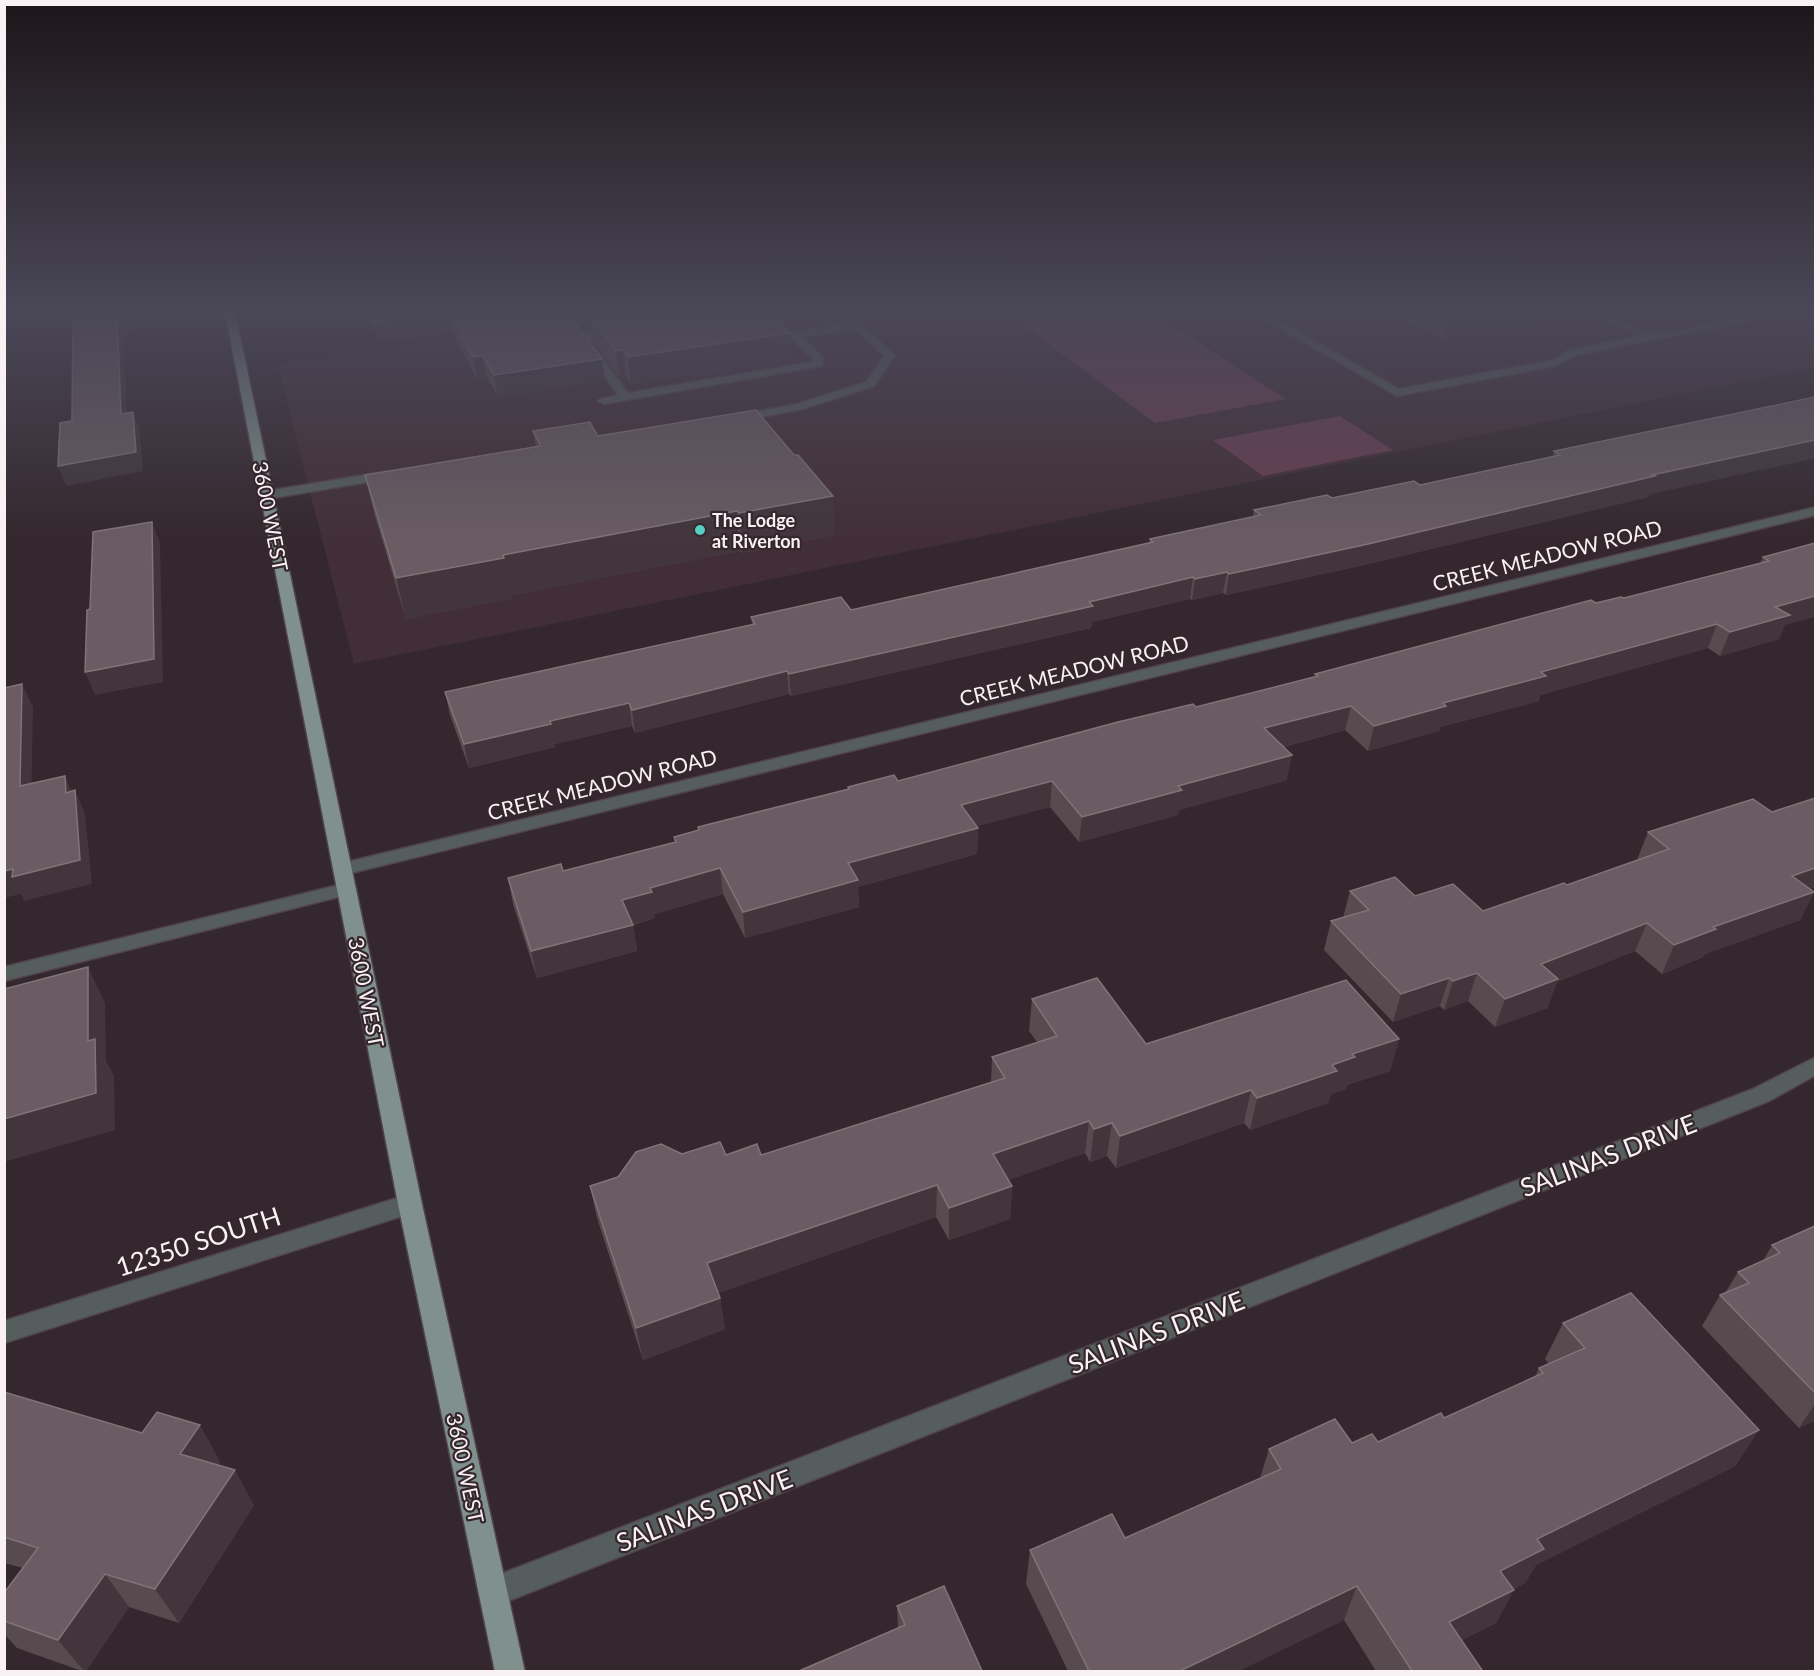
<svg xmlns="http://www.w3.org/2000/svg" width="1820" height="1676" viewBox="0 0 1820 1676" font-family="Lato,sans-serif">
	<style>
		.built { fill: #422e36 }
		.green { fill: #6a3e52 }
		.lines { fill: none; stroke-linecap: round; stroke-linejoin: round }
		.minor-casing { stroke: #504349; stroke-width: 3 }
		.major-casing { stroke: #504349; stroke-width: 3 }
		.minor { fill: #565e5d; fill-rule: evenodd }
		.major { fill: #80908d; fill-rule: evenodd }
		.wall { fill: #584b50 }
		.shaded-wall { fill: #42353b }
		.building { fill: #6a5c62; stroke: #807479; stroke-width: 1.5 }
		.poi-dot { fill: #57cec1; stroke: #34272d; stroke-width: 2 }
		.labels { text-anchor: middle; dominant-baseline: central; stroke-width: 4.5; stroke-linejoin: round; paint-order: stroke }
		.far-poi-label { font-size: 18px; font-weight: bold; fill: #faf1f4; stroke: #34272d; text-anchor: start }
		.street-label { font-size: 21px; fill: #faf1f4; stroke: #34272d }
		.near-street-label { font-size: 26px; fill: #faf1f4; stroke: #34272d }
	</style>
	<rect width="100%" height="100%" fill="#34272d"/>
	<!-- built -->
	<polygon class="built" points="642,312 1816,312 1815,367 354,664 277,364"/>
	<!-- green -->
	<g class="green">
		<polygon points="1077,312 1151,312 1286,399 1155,423 1018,321"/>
		<polygon points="1340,416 1393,450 1263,476 1213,440"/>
	</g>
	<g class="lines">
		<defs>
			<g id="minor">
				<polygon points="837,312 848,312 895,355 874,386 803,409 736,422 732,420 732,416 797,404 866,382 884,356 855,329 802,337 823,358 822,366 604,404 598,401 600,399 618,395 579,340 587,333 619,329 619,333 594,338 590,341 628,393 813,362 813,359 789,335 794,332 849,324"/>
				<path d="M 1252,312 L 1264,312 L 1399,389 L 1553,360 L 1569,350 L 1640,336 L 1590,312 C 1614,312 1639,334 1655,333 C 1699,331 1742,309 1786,312 L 1781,315 L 1576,355 L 1556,366 L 1397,396 Z"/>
				<polygon points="389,471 393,472 395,475 393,478 267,499 261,495 267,491"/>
				<polygon points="1816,507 1816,515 343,875 336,873 334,869 336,865 343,863"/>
				<polygon points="347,883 354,885 356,889 354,893 4,981 4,967"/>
				<polygon points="1816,1057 1816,1075 1769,1101 493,1607 483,1602 478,1592 483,1582 493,1577 1753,1089"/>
				<polygon points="410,1194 418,1197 422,1204 418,1211 4,1343 4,1321"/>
			</g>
			<polygon id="major" points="225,312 235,312 422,1204 525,1672 495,1672 398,1204"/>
		</defs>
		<!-- minor casing -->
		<use href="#minor" class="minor-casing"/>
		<!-- major casing -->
		<use href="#major" class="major-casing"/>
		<!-- minor -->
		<use href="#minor" class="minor"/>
		<!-- major -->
		<use href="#major" class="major"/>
	</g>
	<!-- wall -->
	<g class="wall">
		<polygon points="367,312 655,312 792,359 631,384 626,377 620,378 593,341 592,330 584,334 602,359 605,380 498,397 487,377 477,379 452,332 379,342"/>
		<polygon points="1388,312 1564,312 1562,319 1443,340"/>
		<polygon points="1815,397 1815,458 1649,494 1648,497 1364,565 1226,595 1223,593 1192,600 1190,599 1092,622 1091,628 791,696 789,694 635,733 632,726 555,744 555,747 469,768 450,715 445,692 752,625 751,617 851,610 1149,543 1150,539 1253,517 1254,510 1420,485 1553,457 1554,451"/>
		<polygon points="533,431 598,436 794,455 833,496 834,535 742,553 740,551 512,595 512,598 406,619 374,513 365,475 536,446"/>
		<polygon points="1815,543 1779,639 1720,656 1708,648 1540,695 1539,701 1440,727 1439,731 1368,751 1345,730 1284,747 1287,780 1179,810 1178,815 1079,842 1050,807 976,826 978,828 977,854 858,887 859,907 745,938 723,894 655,914 655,918 633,925 637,951 537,978 513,904 508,878 563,871 675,843 674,837 698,830 698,827 848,789 848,787 898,781 1196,707 1315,677 1315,674 1596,603 1624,598 1760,563 1763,557"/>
		<polygon points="1648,832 1815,887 1810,889 1814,892 1800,920 1705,954 1703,957 1662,974 1635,951 1557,982 1547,1008 1495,1027 1468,1001 1444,1010 1440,1006 1393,1022 1324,950 1331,921 1343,918 1350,891 1415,896 1483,911 1567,885 1637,860"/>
		<polygon points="1032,999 1146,1044 1399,1039 1390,1071 1347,1085 1346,1089 1331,1094 1328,1103 1250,1130 1244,1123 1116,1168 1107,1156 1090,1162 1085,1153 1008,1180 1012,1186 1010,1219 949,1240 936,1217 718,1293 720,1298 725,1329 643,1360 597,1218 590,1186 682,1154 726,1155 761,1155 991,1082 992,1057 1037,1042 1029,1031"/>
		<polygon points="1815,1226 1815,1420 1799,1428 1702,1326 1720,1295 1725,1293 1738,1272 1763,1261 1772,1245"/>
		<polygon points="1563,1323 1759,1430 1735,1466 1536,1565 1525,1583 1514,1589 1496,1623 1462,1640 1482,1670 1481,1671 1376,1671 1344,1620 1238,1671 1068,1671 1026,1584 1030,1550 1125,1538 1260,1478 1269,1449 1378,1442 1444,1418 1535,1377 1539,1368 1549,1364 1545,1359"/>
		<polygon points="4,1392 220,1461 218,1465 254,1505 179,1623 129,1607 86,1671 82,1671 17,1648 4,1634 4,1593 23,1568 4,1563"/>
		<polygon points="897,1606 982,1671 898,1628"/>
	</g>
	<!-- shaded-wall -->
	<g class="shaded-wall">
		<polygon points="51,312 74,312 73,327 68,314 53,316"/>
		<polygon points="130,312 133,312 136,331 123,333 128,432 121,414 117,316"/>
		<polygon points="445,312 449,312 452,332 379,342 374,322"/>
		<polygon points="584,312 644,312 590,315 592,330 578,338 574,321 575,318"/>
		<polygon points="1464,312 1564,312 1562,319 1443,340 1449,314"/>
		<polygon points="791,333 792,359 631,384 628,357"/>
		<polygon points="623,350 626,377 620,378 616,351"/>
		<polygon points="483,356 487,377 477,379 473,357"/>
		<polygon points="602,359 605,380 498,397 494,375"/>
		<polygon points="133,412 140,431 143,471 66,486 58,466"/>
		<polygon points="1815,440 1815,458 1649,494 1648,497 1364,565 1226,595 1229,574 1652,475"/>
		<polygon points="833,496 834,535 742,553 739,513"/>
		<polygon points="737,511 740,551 512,595 512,598 406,619 396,578 503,555"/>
		<polygon points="152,522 160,543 163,682 95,695 85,672"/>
		<polygon points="1227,572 1223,593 1192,600 1195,579"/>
		<polygon points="1193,577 1190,599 1092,622 1091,628 791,696 789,674"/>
		<polygon points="1815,596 1815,617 1785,625 1779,639 1720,656 1730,632 1775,607"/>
		<polygon points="1717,624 1708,648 1540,695 1539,701 1440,727 1439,731 1368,751 1374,726 1541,672"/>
		<polygon points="787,671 789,694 635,733 632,710"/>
		<polygon points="22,684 33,707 31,810 20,786"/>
		<polygon points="629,703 632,726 555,744 555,747 469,768 464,744 550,721"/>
		<polygon points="1351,706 1345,730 1260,753 1264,728"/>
		<polygon points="1292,755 1287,780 1179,810 1178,815 1079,842 1082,817 1178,786"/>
		<polygon points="65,776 75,799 66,793"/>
		<polygon points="1052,781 1050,807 960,831 961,805"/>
		<polygon points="75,790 85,814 92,884 24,901 21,894 4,898 4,871"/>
		<polygon points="978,828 977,854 858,887 859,907 745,938 743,912 848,863"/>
		<polygon points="720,868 723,894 655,914 655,918 627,926 622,900 650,888"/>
		<polygon points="1815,868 1815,887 1810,889 1814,892 1800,920 1705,954 1703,957 1662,974 1674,945 1713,927 1792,876"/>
		<polygon points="1647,923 1635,951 1557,982 1547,1008 1495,1027 1505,999 1541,964"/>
		<polygon points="633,925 637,951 537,978 531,951"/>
		<polygon points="88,967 105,1003 106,1061 114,1076 115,1130 4,1162 4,1119 88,1041"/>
		<polygon points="1477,973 1468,1001 1444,1010 1453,981"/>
		<polygon points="1449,978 1440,1006 1393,1022 1401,994"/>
		<polygon points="1399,1039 1390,1071 1347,1085 1346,1089 1331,1094 1328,1103 1250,1130 1257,1098 1332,1065 1352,1054"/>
		<polygon points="1251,1090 1244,1123 1116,1168 1120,1136"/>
		<polygon points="1089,1121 1085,1153 992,1186 993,1154"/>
		<polygon points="1112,1123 1107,1156 1090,1162 1094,1129"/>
		<polygon points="937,1185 936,1217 712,1295 707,1263"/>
		<polygon points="1012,1186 1010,1219 949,1240 949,1208"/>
		<polygon points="720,1298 725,1329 643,1360 636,1328"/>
		<polygon points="1815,1404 1815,1420 1799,1428"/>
		<polygon points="200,1425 220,1461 201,1489 180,1454"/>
		<polygon points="1759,1430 1735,1466 1536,1565 1525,1583 1482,1605 1500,1571 1537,1539"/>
		<polygon points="235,1470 254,1505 179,1623 155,1589"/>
		<polygon points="105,1574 129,1607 86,1671 84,1671 58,1640"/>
		<polygon points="1357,1586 1344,1620 1238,1671 1180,1671"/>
		<polygon points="1514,1590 1496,1623 1432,1655 1449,1622"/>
	</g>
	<!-- building -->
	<g class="building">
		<polygon points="73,312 130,312 130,314 117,316 121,414 133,412 136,452 58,466 60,423 72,421"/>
		<polygon points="370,312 445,312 374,322"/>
		<polygon points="449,312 584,312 575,318 574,321 602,359 494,375 483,356 473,357"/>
		<polygon points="612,312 655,312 655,313 662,312 770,312 791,333 628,357 623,350 616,351 590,315"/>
		<polygon points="1444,312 1464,312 1449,314"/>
		<polygon points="1815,397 1815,440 1652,475 1655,476 1368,544 1229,574 1227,572 1195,579 1193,577 1089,602 1093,606 789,674 787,671 632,710 629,703 550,721 551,724 464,744 445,692 755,624 751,617 841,597 851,610 1153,542 1150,539 1261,515 1254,510 1327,495 1332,498 1414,481 1420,485 1560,455 1554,451"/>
		<polygon points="756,410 794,455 798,455 833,496 739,513 737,511 503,555 504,558 396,578 365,475 541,446 533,431 590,422 598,436"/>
		<polygon points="152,522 154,659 85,672 87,610 90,609 93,532"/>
		<polygon points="1815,543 1815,596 1775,607 1790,615 1730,632 1717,624 1541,672 1546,676 1443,703 1446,706 1374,726 1351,706 1264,728 1292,755 1178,786 1182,790 1082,817 1052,781 961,805 978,828 848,863 858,880 743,912 720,868 650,888 652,892 622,900 633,925 531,951 508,878 561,864 563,871 676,842 674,837 699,830 698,827 849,789 848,787 894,775 898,781 1118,722 1193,704 1196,707 1318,676 1315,674 1591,600 1596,603 1621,597 1624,598 1769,561 1763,557"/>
		<polygon points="22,684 20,786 65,776 66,793 75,790 80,860 12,877 13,869 4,871 4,688"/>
		<polygon points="1815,798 1815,868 1792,876 1814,892 1713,927 1716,929 1674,945 1647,923 1541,964 1558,979 1505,999 1477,973 1453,981 1449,978 1401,994 1331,921 1369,910 1350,891 1395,877 1415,896 1453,884 1483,911 1564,883 1567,885 1669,849 1648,832 1753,799 1772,812"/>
		<polygon points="88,967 88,1041 95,1039 96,1093 4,1119 4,989"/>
		<polygon points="1097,978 1146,1044 1346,980 1399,1039 1352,1054 1355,1057 1332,1065 1337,1071 1257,1098 1251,1090 1120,1136 1112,1123 1094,1129 1089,1121 993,1154 1012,1186 949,1208 937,1185 707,1263 720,1298 636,1328 590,1186 618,1177 636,1152 661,1144 682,1154 720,1142 726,1155 757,1144 761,1155 1005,1078 992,1057 1057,1036 1032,999"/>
		<polygon points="1815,1226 1815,1393 1720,1295 1749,1283 1738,1272 1780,1253 1772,1245"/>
		<polygon points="1631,1293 1759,1430 1537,1539 1544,1549 1500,1571 1514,1590 1449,1622 1482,1670 1478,1671 1412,1671 1357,1586 1180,1671 1089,1671 1030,1550 1112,1514 1125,1538 1281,1469 1269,1449 1335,1419 1352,1443 1372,1434 1378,1442 1441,1413 1444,1418 1543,1373 1539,1368 1585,1348 1563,1323"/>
		<polygon points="4,1392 142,1433 157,1412 200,1425 180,1454 235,1470 155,1589 105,1574 58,1640 4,1621 4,1593 38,1548 4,1537"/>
		<polygon points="944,1586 982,1671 799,1671 905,1625 897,1606"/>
	</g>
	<!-- sky -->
	<linearGradient id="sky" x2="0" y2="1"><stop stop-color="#1d1519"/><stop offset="0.57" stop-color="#4a4757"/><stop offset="1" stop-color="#4a4757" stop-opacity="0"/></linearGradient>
	<rect width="1820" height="546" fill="url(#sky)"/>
	<!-- markers -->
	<circle class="poi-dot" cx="700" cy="530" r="6"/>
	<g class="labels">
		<!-- far-poi labels -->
		<g class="far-poi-label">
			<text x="712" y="520">The Lodge<tspan x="712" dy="21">at Riverton</tspan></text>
		</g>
		<!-- street labels -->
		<g class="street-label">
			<text transform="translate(271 516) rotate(79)">3600 WEST</text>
			<text transform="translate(1547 555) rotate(-14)">CREEK MEADOW ROAD</text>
			<text transform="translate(1074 670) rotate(-14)">CREEK MEADOW ROAD</text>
			<text transform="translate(602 784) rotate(-14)">CREEK MEADOW ROAD</text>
			<text transform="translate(367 992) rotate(79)">3600 WEST</text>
			<text transform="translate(466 1468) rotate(78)">3600 WEST</text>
		</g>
		<!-- near-street labels -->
		<g class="near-street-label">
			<text transform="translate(1608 1155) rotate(-21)">SALINAS DRIVE</text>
			<text transform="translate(198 1241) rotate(-18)">12350 SOUTH</text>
			<text transform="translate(1156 1332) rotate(-21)">SALINAS DRIVE</text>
			<text transform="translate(704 1510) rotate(-21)">SALINAS DRIVE</text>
		</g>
	</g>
	<!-- border -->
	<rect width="1820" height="1676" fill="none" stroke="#faf1f4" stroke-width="12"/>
</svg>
